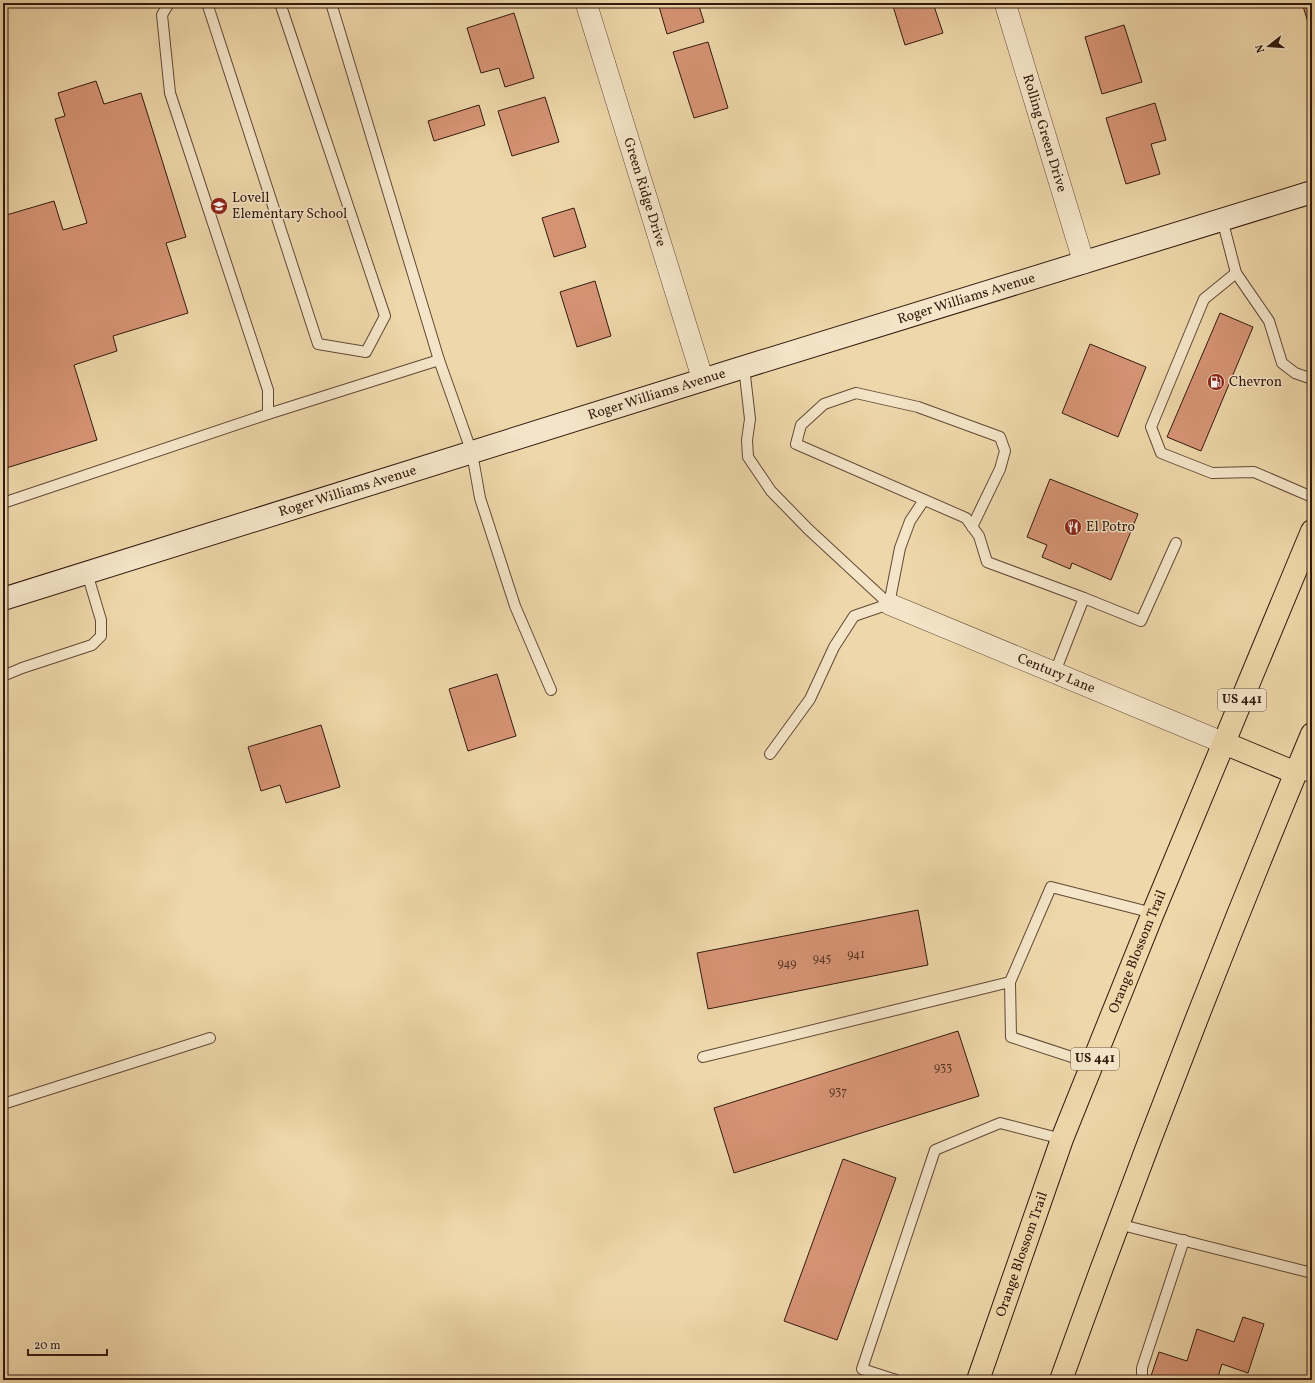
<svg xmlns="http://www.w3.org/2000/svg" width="1315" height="1383" viewBox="0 0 1315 1383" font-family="Vollkorn,serif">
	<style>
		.building { fill: #d69475; stroke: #331a0e }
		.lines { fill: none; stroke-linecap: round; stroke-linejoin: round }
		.lane-casing { stroke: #624935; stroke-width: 12 }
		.street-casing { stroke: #624935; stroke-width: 22 }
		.secondary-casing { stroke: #331a0e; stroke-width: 24 }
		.primary-casing { stroke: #331a0e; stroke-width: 24 }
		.lane { stroke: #f4e5c8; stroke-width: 10 }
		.street { stroke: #f4e5c8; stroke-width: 21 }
		.secondary { stroke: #f4e5c8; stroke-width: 22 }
		.primary { stroke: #eed7aa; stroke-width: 22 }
		.labels { text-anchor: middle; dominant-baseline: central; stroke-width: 3; stroke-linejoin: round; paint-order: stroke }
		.number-label { font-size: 12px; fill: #5c3828 }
		.shield { fill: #f4e5c8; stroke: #6d5746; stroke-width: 1 }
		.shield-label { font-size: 13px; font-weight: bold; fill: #331a0e }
		.street-label { font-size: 14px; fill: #331a0e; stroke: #f4e5c8 }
		.poi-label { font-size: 14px; fill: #331a0e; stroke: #f4e5c8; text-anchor: start }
	</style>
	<rect width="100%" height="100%" fill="#eed7aa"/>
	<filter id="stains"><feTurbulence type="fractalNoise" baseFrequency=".005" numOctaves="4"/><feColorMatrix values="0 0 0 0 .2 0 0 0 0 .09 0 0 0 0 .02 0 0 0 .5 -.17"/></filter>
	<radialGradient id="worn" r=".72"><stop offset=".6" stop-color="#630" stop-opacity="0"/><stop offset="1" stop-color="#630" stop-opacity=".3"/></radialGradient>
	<!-- building -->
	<g class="building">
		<polygon points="658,3 698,3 704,22 667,34"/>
		<polygon points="892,3 933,3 943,33 905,45"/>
		<polygon points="1078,3 1092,3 1080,7"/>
		<polygon points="1302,3 1312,3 1312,35"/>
		<polygon points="514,13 534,78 505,87 499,68 481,73 467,28"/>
		<polygon points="1124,25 1142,82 1102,94 1085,37"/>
		<polygon points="708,42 728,108 694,118 673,52"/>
		<polygon points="96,81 104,104 141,93 186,237 166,243 188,313 113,336 117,351 74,365 97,440 3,469 3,216 54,201 63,230 87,223 55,119 65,116 58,93"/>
		<polygon points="545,97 559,142 512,156 498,111"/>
		<polygon points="1155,103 1166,140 1151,144 1160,174 1126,184 1106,118"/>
		<polygon points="479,105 485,125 434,141 428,121"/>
		<polygon points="574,208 586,247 554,257 542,218"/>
		<polygon points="595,281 611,336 577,347 560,292"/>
		<polygon points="1220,313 1253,327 1201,451 1167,437"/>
		<polygon points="1090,344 1146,367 1118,437 1062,413"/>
		<polygon points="1050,479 1138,514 1111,580 1072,563 1070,569 1042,557 1047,545 1027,537"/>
		<polygon points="497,674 516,736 468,751 449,689"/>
		<polygon points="321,725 340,787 286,803 280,785 261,791 248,747"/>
		<polygon points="918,910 928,965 708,1009 697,953"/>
		<polygon points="958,1031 979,1096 734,1173 714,1108"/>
		<polygon points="843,1159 896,1178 837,1340 784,1321"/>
		<polygon points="1243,1317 1264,1324 1248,1373 1222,1364 1217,1380 1164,1380 1151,1376 1159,1352 1187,1361 1197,1329 1234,1342"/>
	</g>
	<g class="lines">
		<defs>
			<g id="lane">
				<polyline points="207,3 318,344 366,352 385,316 280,3"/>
				<polyline points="331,3 439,360 472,453 480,498 515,606 551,690"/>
				<polyline points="1222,219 1236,273"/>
				<polyline points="744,367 750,419 747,440 748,457 771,491 808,529 889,604"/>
				<polyline points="1312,379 1295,373 1282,363 1269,321 1236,273 1204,299 1151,427 1161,453 1212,473 1254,472 1312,497"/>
				<polyline points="268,414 439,360"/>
				<polyline points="3,503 268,414 268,390 170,93 162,15 169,3"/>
				<polyline points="972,527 1000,469 1005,451 1000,437 918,407 856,393 824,404 801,425 796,444 966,518 979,536 987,562 1084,598 1055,672"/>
				<polyline points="1084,598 1141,621 1176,543"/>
				<polyline points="889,604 900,548 910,521 924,500"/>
				<polyline points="3,676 22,668 92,645 101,636 101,620 87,573"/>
				<polyline points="770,754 810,699 834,647 854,616 889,604"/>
				<polyline points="1296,773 1312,777"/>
				<polyline points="1010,982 1051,887 1153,913"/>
				<polyline points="703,1057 1010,982 1011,1037 1093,1064"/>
				<polyline points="3,1104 210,1038"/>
				<polyline points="1118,1224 1312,1273"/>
				<polyline points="896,1380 862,1369 935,1150 1000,1123 1062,1139"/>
				<polyline points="1142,1380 1142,1368 1184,1240"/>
			</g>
			<g id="street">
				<path id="s1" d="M 586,3 L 703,380"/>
				<path id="s2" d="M 1005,3 L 1084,263"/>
				<path id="s3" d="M 889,604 L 1224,743"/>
			</g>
			<g id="secondary">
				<path id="s4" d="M 3,599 L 744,367 L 1312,192"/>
			</g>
			<g id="primary">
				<polyline points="1224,743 1296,773"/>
				<path id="s5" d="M 978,1380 L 1062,1139 L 1153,913 L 1312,531"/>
				<path d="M 1061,1380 C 1139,1163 1223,947 1312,734"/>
			</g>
		</defs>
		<!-- lane casing -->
		<use href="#lane" class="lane-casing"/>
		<!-- street casing -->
		<use href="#street" class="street-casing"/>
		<!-- secondary casing -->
		<use href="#secondary" class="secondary-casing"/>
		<!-- primary casing -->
		<use href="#primary" class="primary-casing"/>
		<!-- lane -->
		<use href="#lane" class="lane"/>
		<!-- street -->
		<use href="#street" class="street"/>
		<!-- secondary -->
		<use href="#secondary" class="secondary"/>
		<!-- primary -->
		<use href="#primary" class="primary"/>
	</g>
	<!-- icons -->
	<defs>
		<symbol id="school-disc" viewBox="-11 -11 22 22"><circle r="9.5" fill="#8f2418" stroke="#f4e5c8"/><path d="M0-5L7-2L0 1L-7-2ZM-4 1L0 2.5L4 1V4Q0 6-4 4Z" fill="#fff"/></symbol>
		<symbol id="fuel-disc" viewBox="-11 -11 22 22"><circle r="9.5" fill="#8f2418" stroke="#f4e5c8"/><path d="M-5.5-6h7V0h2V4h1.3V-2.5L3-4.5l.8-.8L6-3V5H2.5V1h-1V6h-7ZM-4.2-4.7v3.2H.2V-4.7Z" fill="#fff"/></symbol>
		<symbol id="restaurant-disc" viewBox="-11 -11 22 22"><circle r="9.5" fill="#8f2418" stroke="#f4e5c8"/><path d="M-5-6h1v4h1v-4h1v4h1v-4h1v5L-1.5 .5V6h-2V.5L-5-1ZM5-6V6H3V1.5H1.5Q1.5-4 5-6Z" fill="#fff"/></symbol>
	</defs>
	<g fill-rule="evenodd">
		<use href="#school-disc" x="209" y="196" width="20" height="20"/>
		<use href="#fuel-disc" x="1206" y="372" width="20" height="20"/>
		<use href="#restaurant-disc" x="1063" y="517" width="20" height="20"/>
	</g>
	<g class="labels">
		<!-- number labels -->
		<g class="number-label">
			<text x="856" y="955">941</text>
			<text x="822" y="959">945</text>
			<text x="787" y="964">949</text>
			<text x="943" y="1068">933</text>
			<text x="838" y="1092">937</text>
		</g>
		<!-- shield labels -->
		<g class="shield">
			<rect x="1218" y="689" width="48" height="22" rx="3"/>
			<rect x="1071" y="1048" width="48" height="22" rx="3"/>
		</g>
		<g class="shield-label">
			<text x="1242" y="700">US 441</text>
			<text x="1095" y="1059">US 441</text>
		</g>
		<!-- street labels -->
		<g class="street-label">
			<text stroke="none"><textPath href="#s2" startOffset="136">Rolling Green Drive</textPath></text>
			<text stroke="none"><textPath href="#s1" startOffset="198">Green Ridge Drive</textPath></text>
			<text stroke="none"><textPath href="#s4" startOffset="1009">Roger Williams Avenue</textPath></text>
			<text stroke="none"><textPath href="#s4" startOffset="685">Roger Williams Avenue</textPath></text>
			<text stroke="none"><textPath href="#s4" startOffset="361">Roger Williams Avenue</textPath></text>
			<text stroke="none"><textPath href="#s3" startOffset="181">Century Lane</textPath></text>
			<text stroke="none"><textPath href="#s5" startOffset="457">Orange Blossom Trail</textPath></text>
			<text stroke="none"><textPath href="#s5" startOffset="133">Orange Blossom Trail</textPath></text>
		</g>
		<!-- poi labels -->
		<g class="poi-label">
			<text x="232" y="198">Lovell<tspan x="232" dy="16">Elementary School</tspan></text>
			<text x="1229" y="382">Chevron</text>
			<text x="1086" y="527">El Potro</text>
		</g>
	</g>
	<!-- margin -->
	<rect width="1315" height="1383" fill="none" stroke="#eed7aa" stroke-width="16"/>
	<rect x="4" y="4" width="1307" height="1375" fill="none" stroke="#331a0e" stroke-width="2"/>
	<rect x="8" y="8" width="1299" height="1367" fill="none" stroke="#331a0e"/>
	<!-- north arrow -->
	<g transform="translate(1269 46) rotate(253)" stroke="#f4e5c8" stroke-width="3" paint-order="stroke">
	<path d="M0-3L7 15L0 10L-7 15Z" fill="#331a0e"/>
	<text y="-6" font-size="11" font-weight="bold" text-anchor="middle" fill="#331a0e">N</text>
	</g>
	<!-- scale -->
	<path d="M28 1349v6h79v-6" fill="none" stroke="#331a0e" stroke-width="2"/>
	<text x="34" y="1349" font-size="12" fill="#331a0e" stroke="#f4e5c8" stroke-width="3" paint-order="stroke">20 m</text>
	<rect width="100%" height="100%" filter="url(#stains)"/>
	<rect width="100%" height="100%" fill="url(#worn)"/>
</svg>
